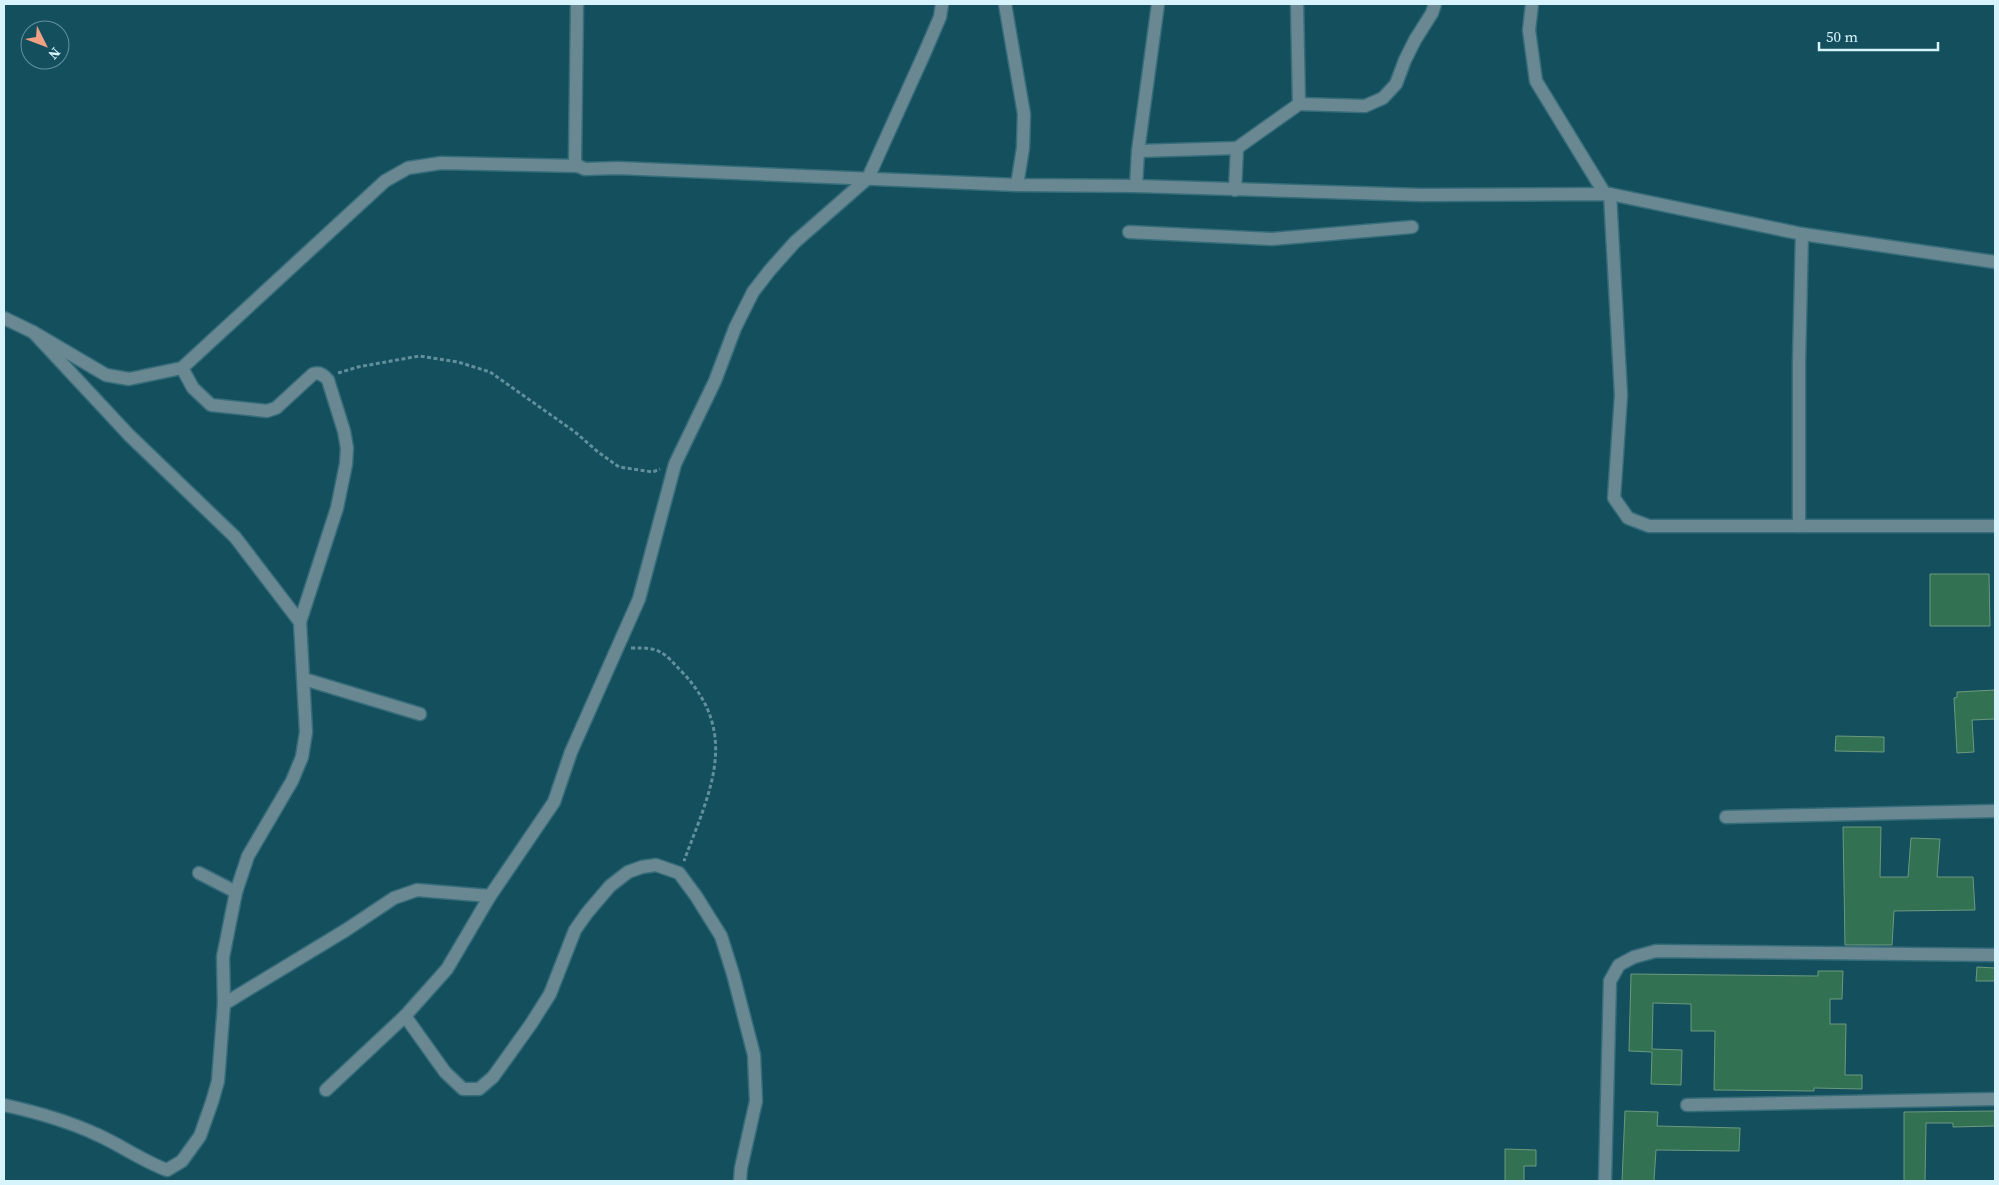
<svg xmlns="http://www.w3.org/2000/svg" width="1999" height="1185" viewBox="0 0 1999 1185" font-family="'Source Serif 4',serif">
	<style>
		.building { fill: #327252; stroke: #6c997f }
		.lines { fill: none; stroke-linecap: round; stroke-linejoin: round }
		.minor-casing { stroke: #376d7a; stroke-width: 15 }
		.path { stroke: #61909c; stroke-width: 3; stroke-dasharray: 4 2.5; stroke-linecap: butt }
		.minor { stroke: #698892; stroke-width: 12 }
	</style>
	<rect width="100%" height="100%" fill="#144f5e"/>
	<!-- building -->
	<g class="building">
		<polygon points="1930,574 1989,574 1990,626 1930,626"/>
		<polygon points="1995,690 1995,719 1972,720 1974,752 1957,753 1954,698 1957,697 1957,692"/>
		<polygon points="1836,736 1884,737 1884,752 1835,751"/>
		<polygon points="1843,827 1881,827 1880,877 1908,877 1911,838 1940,839 1937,877 1973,877 1975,910 1894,911 1892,945 1845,945"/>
		<polygon points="1977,967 1995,968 1995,981 1976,981"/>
		<polygon points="1818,971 1843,971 1842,999 1830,999 1830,1024 1846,1024 1845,1075 1862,1075 1862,1089 1814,1088 1814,1091 1714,1090 1715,1031 1691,1031 1691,1004 1653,1003 1652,1049 1682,1050 1681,1085 1651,1084 1652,1052 1629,1051 1631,974 1818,976"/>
		<polygon points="1625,1111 1658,1112 1657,1126 1740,1128 1739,1151 1656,1150 1654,1181 1622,1181"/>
		<polygon points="1995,1111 1995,1126 1953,1127 1953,1123 1926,1123 1925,1181 1904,1181 1904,1112"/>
		<polygon points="1505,1149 1536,1150 1536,1166 1524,1166 1524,1181 1505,1181"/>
	</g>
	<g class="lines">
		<defs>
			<g id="minor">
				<polyline points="577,4 575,161 578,166 585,169 618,168 1017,185 1136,186 1421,195 1610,194 1802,234 1995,262"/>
				<polyline points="1005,4 1024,114 1023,148 1017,185"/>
				<polyline points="1532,4 1529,30 1536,81 1605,194"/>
				<polyline points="1299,104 1365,106 1383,98 1396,84 1405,60 1415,40 1432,13 1435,4"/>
				<polyline points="1138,151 1237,148"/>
				<polyline points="1136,186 1138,151 1158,4"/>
				<polyline points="1235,190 1237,148 1299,104 1297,4"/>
				<polyline points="1610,194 1621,395 1614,498 1628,518 1649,526 1799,526"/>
				<polyline points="1129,232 1272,239 1412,227"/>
				<polyline points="1802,234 1799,362 1799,526 1995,526"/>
				<polyline points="4,318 33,332 106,375 129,379 182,368 385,181 408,168 441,163 578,166"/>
				<path d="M 182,368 L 193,388 L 211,405 L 267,411 L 276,408 L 313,374 C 319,372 324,375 328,380 L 344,431 L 347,448 L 346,464 L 337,508 L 300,622"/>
				<polyline points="304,679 420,714"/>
				<polyline points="1726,817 1995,811"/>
				<polyline points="199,873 236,892"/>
				<polyline points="224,1004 346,930 394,898 417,890 490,896"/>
				<polyline points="405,1016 445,1072 463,1089 479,1089 493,1077 531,1024 550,994 575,930 587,913 610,886 628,872 642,867 656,865 679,873 696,896 721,936 733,974 754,1055 756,1101 741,1168 740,1181"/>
				<polyline points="326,1090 405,1016 447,969 490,896 554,802 571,752 639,599 675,464 715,381 735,328 753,292 770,270 795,242 868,178 925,52 940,17 942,4"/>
				<path d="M 4,1105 C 36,1112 68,1121 98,1135 C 122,1146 143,1161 167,1170 L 182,1161 L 200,1136 L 212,1102 L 218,1081 L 224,1004 L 223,957 L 236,892 L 248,856 L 292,781 L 302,757 L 306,732 L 300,622 L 235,537 L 129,435 L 33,332"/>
				<polyline points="1687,1105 1995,1099"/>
				<polyline points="1605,1181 1610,981 1619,965 1634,957 1656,951 1995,955"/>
			</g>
		</defs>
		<!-- minor casing -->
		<use href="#minor" class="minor-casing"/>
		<!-- path -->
		<g class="path">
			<polyline points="338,373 358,367 419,356 458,362 490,372 575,432 598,452 619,467 653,472 660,469"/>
			<path d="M 631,648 C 661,647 663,652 683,673 C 741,735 709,793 684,861"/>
		</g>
		<!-- minor -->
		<use href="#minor" class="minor"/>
	</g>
	<!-- border -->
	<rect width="1999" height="1185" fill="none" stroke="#d7f3fc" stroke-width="10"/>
	<!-- north arrow -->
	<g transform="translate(45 45) rotate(132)"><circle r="24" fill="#144f5e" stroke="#62919d"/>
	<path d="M0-4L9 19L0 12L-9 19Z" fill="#f39f83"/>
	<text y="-8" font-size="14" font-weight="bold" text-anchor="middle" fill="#d7f3fc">N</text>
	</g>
	<!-- scale -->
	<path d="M1819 42v8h119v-8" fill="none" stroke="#d7f3fc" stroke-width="2.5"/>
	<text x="1826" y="42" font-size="15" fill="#d7f3fc" stroke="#144f5e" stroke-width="4" paint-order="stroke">50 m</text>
</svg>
